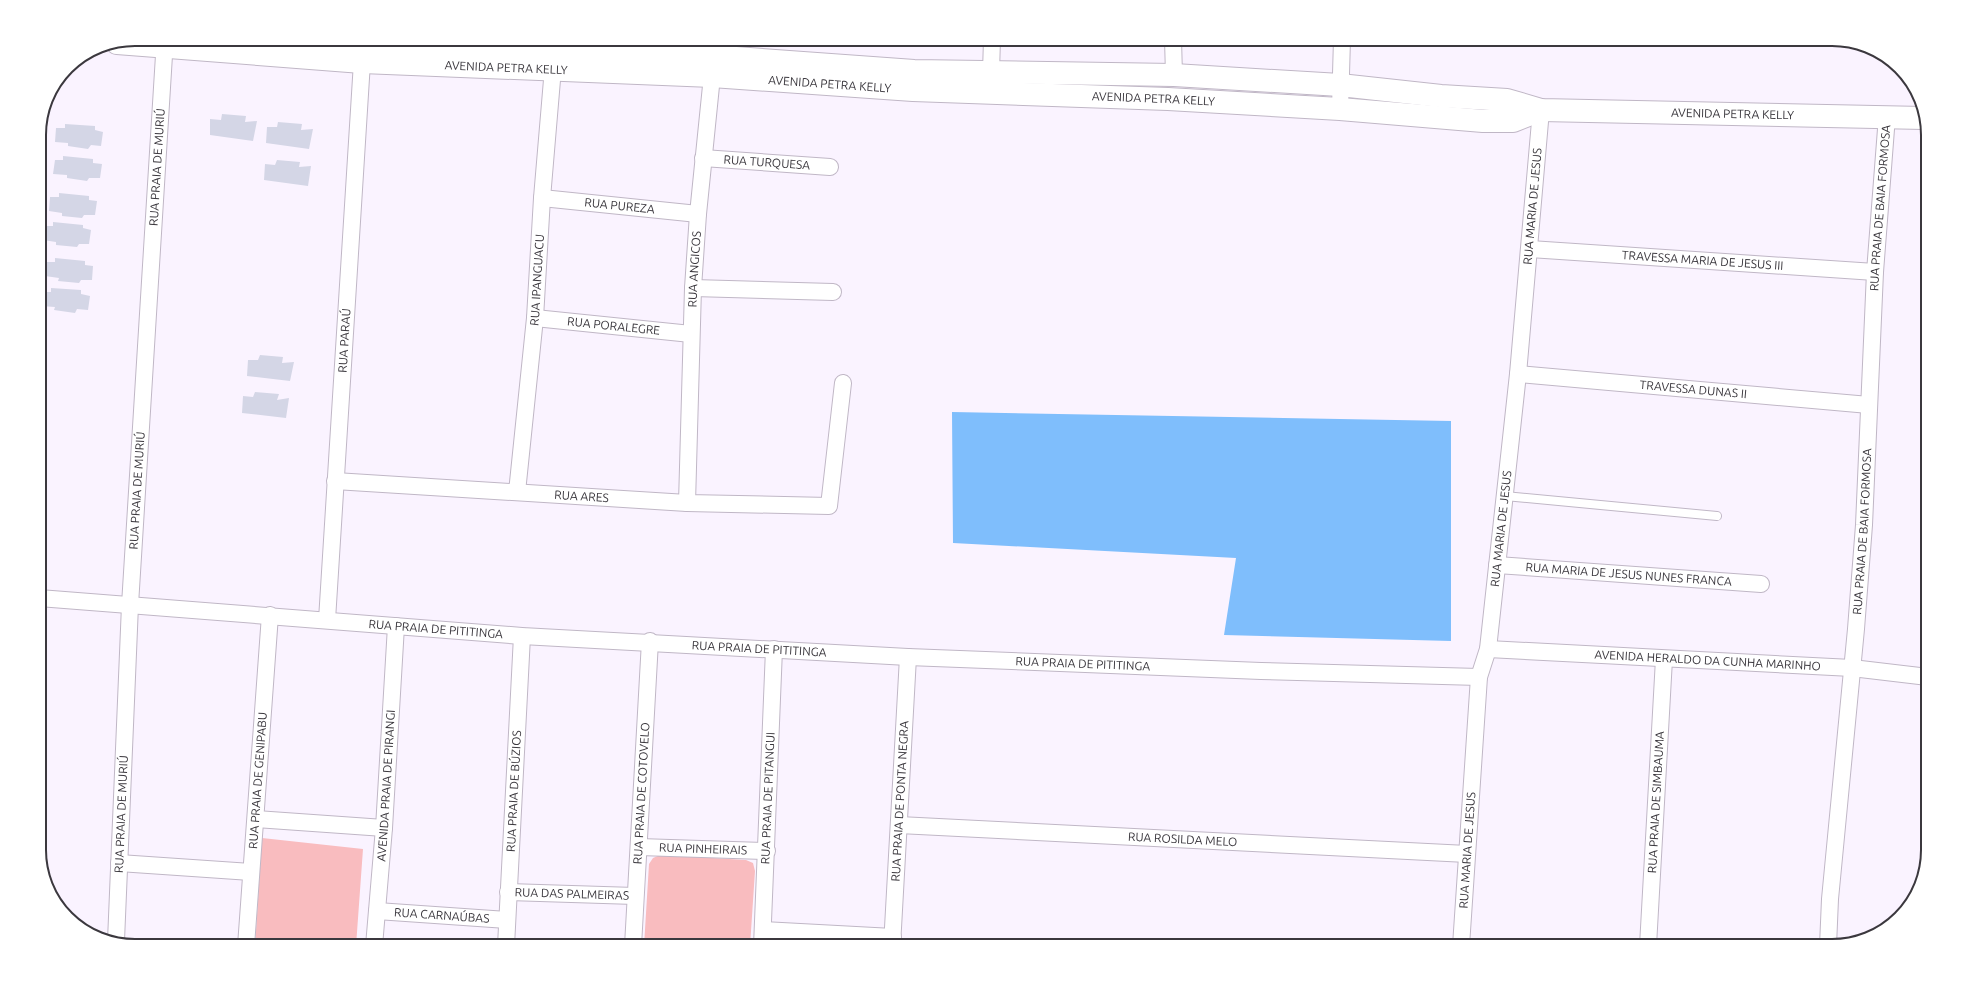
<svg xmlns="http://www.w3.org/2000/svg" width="1967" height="985" viewBox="0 0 1967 985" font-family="Ubuntu,sans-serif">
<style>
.green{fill:#f9bcbf}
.water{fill:#7fbefc}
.building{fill:#d4d6e6}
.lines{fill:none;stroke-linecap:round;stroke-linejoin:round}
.lane-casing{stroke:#c0b7c6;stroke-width:10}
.street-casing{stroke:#c0b7c6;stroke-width:18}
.secondary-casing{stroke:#c0b7c6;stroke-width:24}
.lane{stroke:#fff;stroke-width:8}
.street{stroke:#fff;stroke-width:16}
.secondary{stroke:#fff;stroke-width:22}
.labels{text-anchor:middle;stroke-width:3.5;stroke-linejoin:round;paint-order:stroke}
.street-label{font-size:12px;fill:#3b383e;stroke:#fff}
.rim{fill:none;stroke:#3b383e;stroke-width:2}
</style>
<rect width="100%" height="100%" fill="#faf3ff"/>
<path class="green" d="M262,838L363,849L356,946H255Z
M660,855L746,860L753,863L755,871L750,946H644L649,864L653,858Z"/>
<path class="water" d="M952,412L1451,421V641L1224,635L1236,558L953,543Z"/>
<path class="building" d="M222,114L246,116L245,122L257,121L253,141L210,135V119L221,120Z
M278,122L302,124L301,130L313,129L309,149L266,143L267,127H277Z
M65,124L95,126V130L103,132L101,146L91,145L88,149L68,146V143L55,142L56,128H65Z
M63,156L93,159V163L102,164L100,178H89L87,181L67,178V175L53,174L55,160H63Z
M277,160L300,162L299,167L311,166L308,186L264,180L265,164L275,165Z
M59,193L89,196V200L97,201L95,215H84L82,218L62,216V213L49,211L50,197H59Z
M53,222L83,225V228L91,230L89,244H79L77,247L56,245V242L43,240L44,226H53Z
M55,258L85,261V265L93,266L92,280H81L79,283L58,281L59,278L45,276L46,262H55Z
M51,288L81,290V294L90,296L88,310L77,309L75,313L54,310L55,307L41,306L42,292H51Z
M260,355L283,357L282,363L294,362L290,381L247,376L248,360H258Z
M255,392L279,394L277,400L289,398L286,418L242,413L243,396L253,397Z"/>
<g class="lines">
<g class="lane-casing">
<path id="lane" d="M1505,496L1717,516"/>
</g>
<g class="street-casing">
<g id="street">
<path d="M1173,39L1174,75"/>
<path d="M991,72L992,39"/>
<path d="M1340,109L1342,39"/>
<path id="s1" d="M703,158L830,167"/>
<path id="s2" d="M542,198L698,214"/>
<path id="s3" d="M1530,249L1875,272"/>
<path d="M693,288L833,292"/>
<path id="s4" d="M535,318L691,334"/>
<path id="s5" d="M1518,374L1869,405"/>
<path id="s6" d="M335,481L687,503L829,506L843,383"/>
<path id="s7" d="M517,492L535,318L542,198L553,68"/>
<path id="s8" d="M687,503L693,288L698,214L712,76L722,57L723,39"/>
<path id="s9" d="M1497,565L1761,584"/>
<path id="s10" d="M39,598L522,636L908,657L1261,671L1479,677"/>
<path id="s11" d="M327,620L362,62"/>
<path id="s12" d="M1488,649L1852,668L1928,677"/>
<path d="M256,819L384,828"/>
<path id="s13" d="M899,825L1467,854"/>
<path id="s14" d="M639,847L767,851"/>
<path d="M119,863L251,872"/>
<path id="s15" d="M508,892L635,896"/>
<path id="s16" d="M377,911L507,920"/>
<path d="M763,930L893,937"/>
<path id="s17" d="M116,941L130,605L165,39"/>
<path id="s18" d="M246,946L270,615"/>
<path id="s19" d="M374,946L384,828L396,626"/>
<path id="s20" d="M506,946L522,636"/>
<path id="s21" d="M633,946L650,641"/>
<path id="s22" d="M762,946L774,649"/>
<path id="s23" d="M892,946L908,657"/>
<path id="s24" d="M1461,946L1479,677L1488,649L1518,374L1541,110"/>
<path id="s25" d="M1648,946L1664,659"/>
<path id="s26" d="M1828,946L1830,899L1856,629L1864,525L1875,272L1887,116"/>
</g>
</g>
<g class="secondary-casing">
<g id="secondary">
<path id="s27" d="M314,39L385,44L722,57L914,71L1174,75L1340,85L1441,96L1507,100L1541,110L1924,118"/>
<path id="s28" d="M117,43L362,62L712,76L913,90L1168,99L1340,109L1483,121H1513L1541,110"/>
</g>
</g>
<use href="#lane" class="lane"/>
<use href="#street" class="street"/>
<use href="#secondary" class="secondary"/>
</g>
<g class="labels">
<g class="street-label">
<text dy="4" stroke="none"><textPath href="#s28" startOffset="390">AVENIDA PETRA KELLY</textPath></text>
<text dy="4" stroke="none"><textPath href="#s28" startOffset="714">AVENIDA PETRA KELLY</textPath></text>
<text dy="4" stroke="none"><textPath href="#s28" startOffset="1038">AVENIDA PETRA KELLY</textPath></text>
<text dy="4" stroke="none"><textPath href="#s27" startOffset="1422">AVENIDA PETRA KELLY</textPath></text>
<text dy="4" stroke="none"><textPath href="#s1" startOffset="64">RUA TURQUESA</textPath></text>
<text dy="4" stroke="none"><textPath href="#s17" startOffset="775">RUA PRAIA DE MURIÚ</textPath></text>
<text dy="4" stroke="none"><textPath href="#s2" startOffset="78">RUA PUREZA</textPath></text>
<text dy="4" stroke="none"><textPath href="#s24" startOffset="744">RUA MARIA DE JESUS</textPath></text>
<text dy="4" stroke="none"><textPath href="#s26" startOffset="740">RUA PRAIA DE BAIA FORMOSA</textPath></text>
<text dy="4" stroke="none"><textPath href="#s3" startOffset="173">TRAVESSA MARIA DE JESUS III</textPath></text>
<text dy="4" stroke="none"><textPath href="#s8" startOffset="234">RUA ANGICOS</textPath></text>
<text dy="4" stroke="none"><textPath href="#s7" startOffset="213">RUA IPANGUACU</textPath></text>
<text dy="4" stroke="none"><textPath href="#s4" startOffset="79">RUA PORALEGRE</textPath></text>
<text dy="4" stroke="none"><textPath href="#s11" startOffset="280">RUA PARAÚ</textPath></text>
<text dy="4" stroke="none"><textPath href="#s5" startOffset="176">TRAVESSA DUNAS II</textPath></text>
<text dy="4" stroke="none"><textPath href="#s17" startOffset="451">RUA PRAIA DE MURIÚ</textPath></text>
<text dy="4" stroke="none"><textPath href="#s6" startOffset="247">RUA ARES</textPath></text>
<text dy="4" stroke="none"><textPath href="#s24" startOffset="420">RUA MARIA DE JESUS</textPath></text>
<text dy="4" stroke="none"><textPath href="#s26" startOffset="416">RUA PRAIA DE BAIA FORMOSA</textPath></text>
<text dy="4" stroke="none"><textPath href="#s9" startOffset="132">RUA MARIA DE JESUS NUNES FRANCA</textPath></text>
<text dy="4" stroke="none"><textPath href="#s10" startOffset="398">RUA PRAIA DE PITITINGA</textPath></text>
<text dy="4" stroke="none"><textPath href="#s10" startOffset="722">RUA PRAIA DE PITITINGA</textPath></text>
<text dy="4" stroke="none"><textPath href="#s12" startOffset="220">AVENIDA HERALDO DA CUNHA MARINHO</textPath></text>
<text dy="4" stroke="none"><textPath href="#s10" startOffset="1046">RUA PRAIA DE PITITINGA</textPath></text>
<text dy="4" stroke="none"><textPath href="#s18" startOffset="166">RUA PRAIA DE GENIPABU</textPath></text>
<text dy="4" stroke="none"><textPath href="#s19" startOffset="161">AVENIDA PRAIA DE PIRANGI</textPath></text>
<text dy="4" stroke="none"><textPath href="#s20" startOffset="155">RUA PRAIA DE BÚZIOS</textPath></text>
<text dy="4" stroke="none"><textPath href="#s21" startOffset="153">RUA PRAIA DE COTOVELO</textPath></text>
<text dy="4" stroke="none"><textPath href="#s22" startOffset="148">RUA PRAIA DE PITANGUI</textPath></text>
<text dy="4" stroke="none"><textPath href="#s23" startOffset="145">RUA PRAIA DE PONTA NEGRA</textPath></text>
<text dy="4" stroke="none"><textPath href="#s25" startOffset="144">RUA PRAIA DE SIMBAUMA</textPath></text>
<text dy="4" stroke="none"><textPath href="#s17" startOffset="127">RUA PRAIA DE MURIÚ</textPath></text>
<text dy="4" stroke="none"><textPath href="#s13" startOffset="284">RUA ROSILDA MELO</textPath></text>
<text dy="4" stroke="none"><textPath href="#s14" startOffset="64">RUA PINHEIRAIS</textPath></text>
<text dy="4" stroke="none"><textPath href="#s24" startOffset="96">RUA MARIA DE JESUS</textPath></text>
<text dy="4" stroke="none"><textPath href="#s15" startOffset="64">RUA DAS PALMEIRAS</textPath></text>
<text dy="4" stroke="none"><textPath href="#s16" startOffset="65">RUA CARNAÚBAS</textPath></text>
</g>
</g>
<path d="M0 0H1967V985H0ZM135 46H1832A89 89 0 0 1 1921 135V850A89 89 0 0 1 1832 939H135A89 89 0 0 1 46 850V135A89 89 0 0 1 135 46Z" fill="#fff" fill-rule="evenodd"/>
<path class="rim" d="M135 46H1832A89 89 0 0 1 1921 135V850A89 89 0 0 1 1832 939H135A89 89 0 0 1 46 850V135A89 89 0 0 1 135 46Z"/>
</svg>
